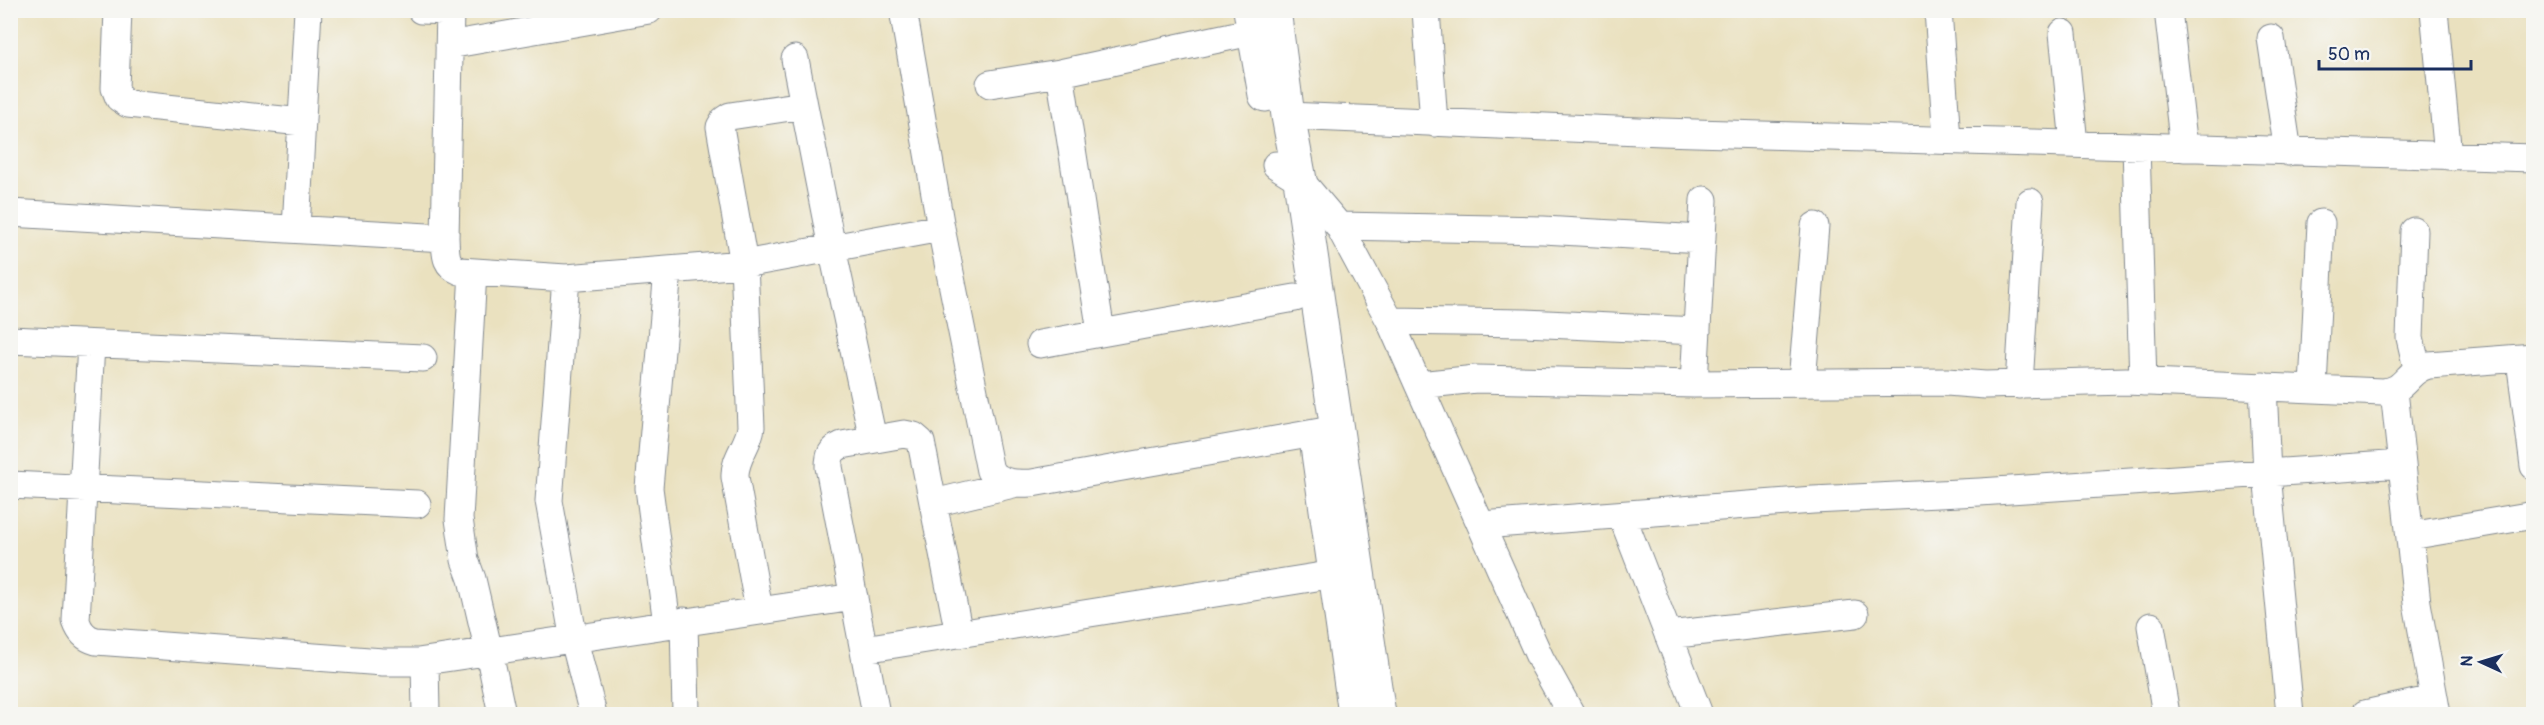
<svg xmlns="http://www.w3.org/2000/svg" width="2544" height="725" viewBox="0 0 2544 725" font-family="Pangolin,sans-serif">
<style>
.lines{fill:none;stroke-linecap:round;stroke-linejoin:round}
.minor-casing{stroke:#82888e;stroke-width:29}
.major-casing{stroke:#82888e;stroke-width:35}
.minor{stroke:#fff;stroke-width:27}
.major{stroke:#fff;stroke-width:33}
</style>
<rect width="100%" height="100%" fill="#f6f6f2"/>
<filter id="ink" filterUnits="userSpaceOnUse"><feTurbulence type="fractalNoise" baseFrequency=".0167" numOctaves="2"/><feDisplacementMap in="SourceGraphic" scale="12" xChannelSelector="R" yChannelSelector="G"/><feConvolveMatrix kernelMatrix="1 2 1 2 8 2 1 2 1" color-interpolation-filters="sRGB"/></filter>
<filter id="wash" filterUnits="userSpaceOnUse"><feTurbulence type="fractalNoise" baseFrequency=".008" numOctaves="4" result="noise"/><feDisplacementMap in="SourceGraphic" scale="24" xChannelSelector="R" yChannelSelector="G"/><feGaussianBlur stdDeviation="1.35" result="paint"/><feColorMatrix in="noise" values="0 0 0 0 0 0 0 0 0 0 0 0 0 0 0 0 0 1.4 0 .05"/><feComposite in="paint" operator="in"/></filter>
<g filter="url(#wash)">
<rect width="100%" height="100%" fill="#eae1bf"/>
</g>
<g filter="url(#ink)">
<g class="lines">
<g class="minor-casing">
<path id="minor" d="M118,10L115,88L119,98L128,104L302,122
M421,10L450,11
M450,10L445,238C446,253 444,265 460,271L566,278L744,264L941,228
M903,10L941,228L990,471C1003,484 1014,484 1032,483L1337,429
M1426,10L1434,123
M1938,10L1947,140
M2168,10L2184,148
M2434,10L2448,156
M2063,33L2074,144
M2271,38L2288,152
M449,45L649,10
M795,59L832,248L873,439
M1060,73L1101,332
M990,84L1060,73L1274,27
M1288,116L1662,132L2534,158
M2136,146L2143,382
M1276,165L1300,180L1339,226L1390,321L1540,658L1571,714
M10,213L445,238
M1339,226L1543,230L1702,239
M296,228L308,10
M2414,231L2410,338L2417,368
M473,272L459,519L465,560L472,579L489,652L502,714
M566,278L549,501L574,640L593,714
M1390,321L1525,323L1697,331
M10,340L423,358
M91,344L76,621C80,632 85,638 96,641L383,662H418L854,597
M1040,344L1295,298
M2520,360L2534,466
M1802,382L1815,226
M1694,384L1704,200
M1419,385L1476,379L1694,384L1947,382L1985,385L2126,381L2382,392C2407,391 2405,371 2429,365L2534,357
M2019,385L2030,202
M2263,386L2267,474L2290,714
M2313,388L2321,223
M2394,391L2417,603L2437,714
M10,485L417,504
M934,503L1013,484
M1622,516L1699,714
M1482,525L1813,500L1980,492L2402,464
M2410,536L2534,515
M759,610L735,477C734,458 749,445 751,427L744,264L720,127L724,120L730,116L804,105
M684,621L686,714
M667,624L649,488L668,270
M2151,626L2166,714
M1668,635L1855,614
M864,649L1354,571
M425,661L426,714
M876,714L829,467C829,455 831,450 842,445L904,434L914,436L921,442L959,634
M2365,714L2434,699"/>
</g>
<g class="major-casing">
<path id="major" d="M1250,10L1265,95
M1274,10L1288,116L1300,180L1379,714
M1317,446L1355,714"/>
</g>
<use href="#minor" class="minor"/>
<use href="#major" class="major"/>
</g>
</g>
<rect width="2544" height="725" fill="none" stroke="#f6f6f2" stroke-width="36"/>
<g transform="translate(2481 662) rotate(274)" stroke="#f6f6f2" stroke-width="4.5" paint-order="stroke">
<path d="M0-4.5L10 22L0 15L-10 22Z" fill="#1b2f5e"/>
<text y="-9" font-size="16" font-weight="bold" text-anchor="middle" fill="#1b2f5e">N</text>
</g>
<path d="M2319 60v9h152v-9" fill="none" stroke="#1b2f5e" stroke-width="3"/>
<text x="2328" y="60" font-size="18" fill="#1b2f5e" stroke="#f6f6f2" stroke-width="4.5" paint-order="stroke">50 m</text>
</svg>
